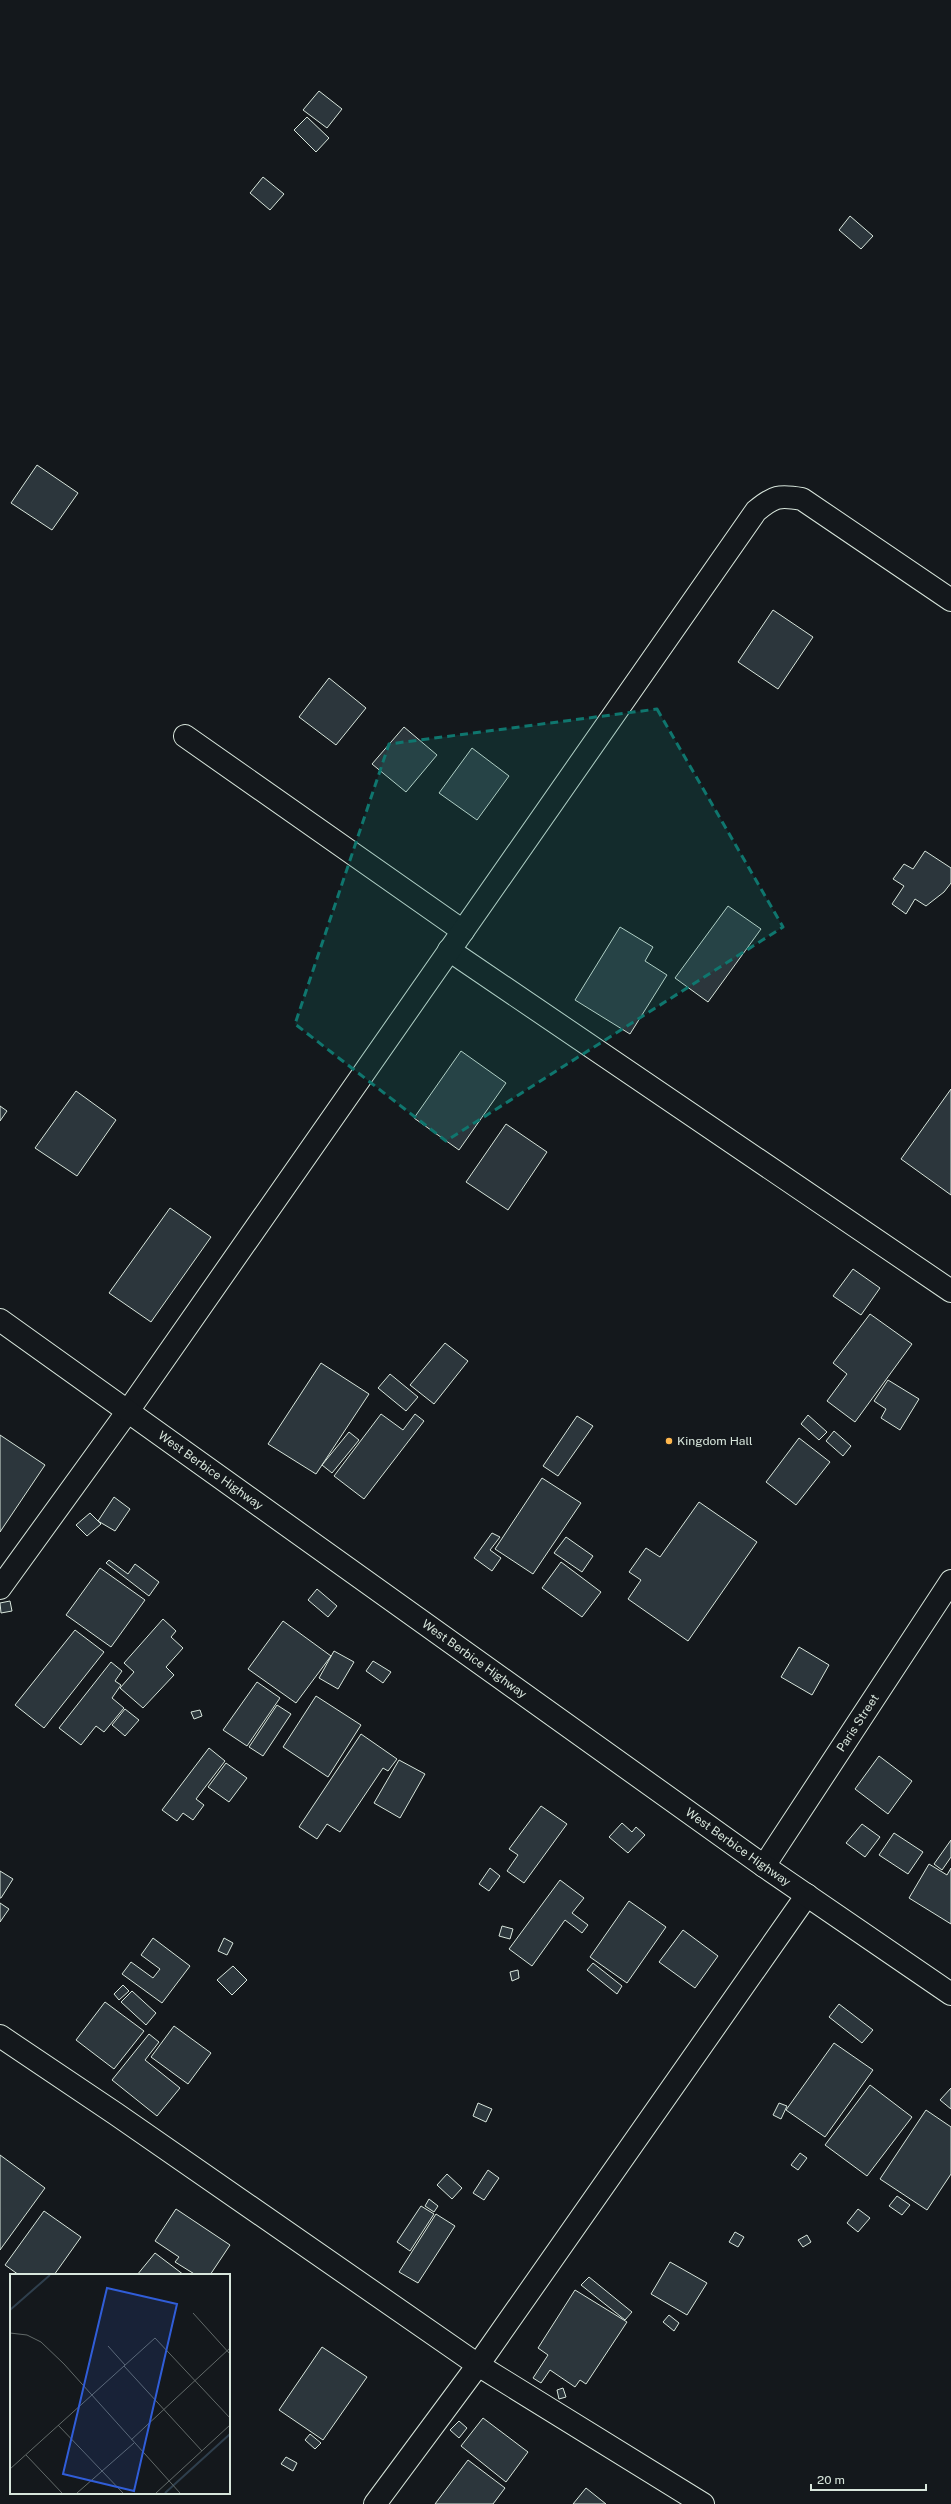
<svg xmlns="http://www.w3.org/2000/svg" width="951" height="2504" viewBox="0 0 951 2504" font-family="'Public Sans',sans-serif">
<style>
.building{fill:#2c363c;stroke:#d8e6dc}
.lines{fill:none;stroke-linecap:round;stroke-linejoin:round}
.minor-casing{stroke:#d8e6dc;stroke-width:24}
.major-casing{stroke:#d8e6dc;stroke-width:24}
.minor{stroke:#14181c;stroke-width:22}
.major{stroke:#14181c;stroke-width:22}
.marked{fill:#0f766e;fill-opacity:0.2;stroke:#0f766e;stroke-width:3;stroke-dasharray:8 5;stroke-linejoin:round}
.poi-dot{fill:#ffb74d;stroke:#14181c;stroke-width:1.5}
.labels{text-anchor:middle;stroke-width:3;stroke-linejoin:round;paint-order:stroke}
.poi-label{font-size:12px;fill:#d8e6dc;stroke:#14181c;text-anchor:start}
.street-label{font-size:12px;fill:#d8e6dc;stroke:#14181c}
.inset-river{fill:none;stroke:#2f3f4d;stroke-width:2}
.inset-road{fill:none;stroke:#626a69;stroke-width:1}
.view{fill:#305dd8;fill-opacity:0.15;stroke:#305dd8;stroke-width:2}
.inset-edge{fill:none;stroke:#d8e6dc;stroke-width:2}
</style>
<rect width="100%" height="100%" fill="#14181c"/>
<path class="building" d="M319,91L342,109L327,128L303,110Z
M307,117L329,138L316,152L294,130Z
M263,177L284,194L270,210L250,193Z
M850,216L873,236L861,249L839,230Z
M37,465L78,493L52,530L11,503Z
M773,610L813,637L778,689L738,662Z
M329,678L366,708L336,745L299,717Z
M404,727L437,755L406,792L372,764Z
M472,748L509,776L477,820L439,793Z
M925,851L951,868V883L944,892L926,906L915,899L906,914L892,904L904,886L893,879L904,864L913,869Z
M728,906L761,929L708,1002L675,978Z
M620,927L653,947L645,961L667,975L630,1034L575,1000Z
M461,1051L506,1083L459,1150L414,1118Z
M951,1089V1195L901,1159Z
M76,1091L116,1120L77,1176L35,1148Z
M0,1106L7,1111L0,1121Z
M506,1124L547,1152L508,1210L466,1182Z
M170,1208L211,1237L151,1322L109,1293Z
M853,1269L880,1288L861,1315L833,1296Z
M870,1314L912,1344L855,1422L827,1401L847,1374L833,1363Z
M445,1343L468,1361L434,1404L410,1385Z
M321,1363L369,1394L316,1474L268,1444Z
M390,1374L418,1397L406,1411L378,1388Z
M888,1380L919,1399L900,1430L881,1418L886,1409L874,1401Z
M381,1414L403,1430L415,1414L424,1421L364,1499L334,1476Z
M808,1415L827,1432L819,1440L801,1424Z
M577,1416L593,1426L558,1476L543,1466Z
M834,1431L851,1446L843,1456L826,1441Z
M349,1432L359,1440L332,1473L322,1465Z
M0,1435L45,1465L0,1532Z
M799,1438L830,1462L796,1505L766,1482Z
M542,1478L581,1503L533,1574L495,1549Z
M114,1497L130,1509L115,1531L98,1521Z
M699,1502L757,1542L688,1641L628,1599L641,1580L629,1572L646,1548L660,1557Z
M90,1513L101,1524L87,1536L76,1525Z
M492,1533L500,1537L490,1550L501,1558L492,1571L474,1558Z
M566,1537L593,1556L582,1572L554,1553Z
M109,1560L128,1574L135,1564L159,1582L149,1596L106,1563Z
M561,1562L601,1592L582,1617L542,1588Z
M100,1568L145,1600L111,1647L66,1615Z
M317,1589L337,1606L328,1617L308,1600Z
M10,1601L12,1611L1,1613L0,1603Z
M163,1619L176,1631L171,1637L183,1648L166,1667L174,1675L143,1708L120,1688L134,1672L124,1663Z
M283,1621L331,1656L296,1703L248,1669Z
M75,1630L104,1652L44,1728L15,1705Z
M799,1647L829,1665L812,1695L781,1677Z
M334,1651L354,1662L338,1689L319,1678Z
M373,1661L391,1672L383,1683L366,1671Z
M111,1662L122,1671L115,1681L121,1685L112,1698L124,1708L104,1732L96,1726L81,1745L59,1728Z
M257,1682L280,1698L247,1746L223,1730Z
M316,1696L361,1725L328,1777L283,1747Z
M277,1705L291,1714L263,1756L249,1747Z
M125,1709L139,1720L125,1736L112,1725Z
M200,1710L202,1716L194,1719L191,1712Z
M361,1734L397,1759L388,1771L383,1768L340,1832L327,1824L317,1839L299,1827Z
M209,1748L225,1761L196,1799L204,1805L193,1820L183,1813L177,1821L162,1810Z
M879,1756L912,1781L888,1814L855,1789Z
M399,1760L425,1774L400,1818L374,1803Z
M226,1763L247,1778L229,1802L208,1787Z
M541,1806L567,1824L524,1883L507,1871L518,1855L509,1849Z
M622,1823L632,1832L636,1827L645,1835L628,1853L609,1837Z
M862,1824L880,1837L865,1857L846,1843Z
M894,1833L923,1852L908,1874L879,1855Z
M951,1840V1857L942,1870L934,1864Z
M929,1864L947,1875L951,1868V1924L909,1898Z
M490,1868L500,1876L489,1891L479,1884Z
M0,1871L13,1879L1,1898H0Z
M560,1880L584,1898L572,1913L588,1925L582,1933L565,1920L532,1966L509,1949Z
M629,1901L666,1927L627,1983L590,1957Z
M0,1903L9,1909L0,1922Z
M502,1926L513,1929L510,1939L499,1936Z
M683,1930L718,1956L695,1988L659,1962Z
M153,1938L190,1966L162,2003L122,1974L131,1962L153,1978L160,1969L141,1955Z
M224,1938L233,1943L227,1955L218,1951Z
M593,1963L622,1986L617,1994L587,1970Z
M233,1966L247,1980L232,1995L217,1980Z
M518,1970L519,1978L512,1981L510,1972Z
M123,1985L129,1991L119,2000L114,1994Z
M132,1991L156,2013L146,2025L121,2002Z
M105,2002L144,2031L114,2069L76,2040Z
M839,2004L873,2030L862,2043L829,2017Z
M174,2026L211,2053L188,2084L151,2057Z
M149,2034L159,2042L145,2060L180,2088L157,2116L112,2080Z
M834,2043L873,2070L825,2137L786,2110Z
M870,2085L912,2117L867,2176L825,2145Z
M951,2088V2109L940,2100Z
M478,2103L492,2109L486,2122L473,2116Z
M779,2103L787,2106L781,2119L773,2115Z
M926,2110L951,2127V2174L927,2210L880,2179Z
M800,2153L807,2158L798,2170L791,2165Z
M0,2155L45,2188L0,2250Z
M488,2170L499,2178L484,2200L473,2193Z
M447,2174L462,2188L452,2199L437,2185Z
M897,2196L910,2205L902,2215L889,2206Z
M429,2199L438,2206L434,2212L425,2206Z
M421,2206L434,2214L410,2251L397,2242Z
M176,2209L230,2245L210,2275H196L175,2262L179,2257L155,2241Z
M858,2209L870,2218L858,2232L847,2223Z
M44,2211L81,2237L54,2275H19L5,2265Z
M436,2214L455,2226L418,2283L399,2272Z
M735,2232L744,2237L738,2247L729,2242Z
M807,2235L811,2242L803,2247L798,2240Z
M155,2253L184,2275H137Z
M670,2262L707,2283L687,2315L651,2294Z
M589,2277L632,2312L625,2320L581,2285Z
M575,2290L627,2322L586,2384L580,2380L575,2387L550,2370L541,2383L533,2378L548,2355L538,2348Z
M669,2315L679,2323L674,2331L663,2322Z
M322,2347L367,2377L323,2440L279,2410Z
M563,2388L566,2397L559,2399L557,2390Z
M483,2418L528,2452L506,2482L461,2446Z
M459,2421L467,2428L459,2438L450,2430Z
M310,2434L321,2443L315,2449L305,2440Z
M286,2457L297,2463L293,2471L281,2464Z
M468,2460L505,2488L493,2504H435Z
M586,2488L606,2504H573Z"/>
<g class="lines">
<g class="minor-casing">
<g id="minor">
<path d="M185,736L463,931"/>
<path d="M449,950L951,1291"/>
<path d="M0,1588L128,1411L756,511C774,496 779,495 802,499L951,600"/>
<path id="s1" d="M764,1866L951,1581"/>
<path d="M0,2036L116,2114L478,2365L703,2504"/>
<path d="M375,2504L478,2365L807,1895"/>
</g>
</g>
<g class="major-casing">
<g id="major">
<path id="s2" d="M0,1320L764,1866L951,1994"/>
</g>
</g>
<use href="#minor" class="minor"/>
<use href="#major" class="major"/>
</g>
<path class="marked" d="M657,709L783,927L446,1141L295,1024L389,744Z"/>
<circle class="poi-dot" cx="669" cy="1441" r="4"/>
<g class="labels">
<g class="poi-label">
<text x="677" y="1445">Kingdom Hall</text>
</g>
<g class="street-label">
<text dy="4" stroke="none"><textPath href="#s2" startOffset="259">West Berbice Highway</textPath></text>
<text dy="4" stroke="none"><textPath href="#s2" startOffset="583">West Berbice Highway</textPath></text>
<text dy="4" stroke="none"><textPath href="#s1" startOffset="171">Paris Street</textPath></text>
<text dy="4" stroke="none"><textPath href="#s2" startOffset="907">West Berbice Highway</textPath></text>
</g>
</g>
<g transform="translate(10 2274)">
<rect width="220" height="220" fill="#14181c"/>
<path class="inset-river" d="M0,36L40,1M155,219L220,160"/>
<path class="inset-road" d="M183,39L220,80M0,59L17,61L31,68L54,90L170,219M98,72L115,91M114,92L192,177M48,151L113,219M121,166L220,74M16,181L52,219M0,195L145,64L220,144M67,219L124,169M146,219L220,151"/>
<path class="view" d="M97,14L167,30L124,217L53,200Z"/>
<rect width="220" height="220" class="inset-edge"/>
</g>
<path d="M811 2484v6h115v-6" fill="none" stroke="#d8e6dc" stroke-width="2"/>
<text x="817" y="2484" font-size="12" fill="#d8e6dc" stroke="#14181c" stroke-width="3" paint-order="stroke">20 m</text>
</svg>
